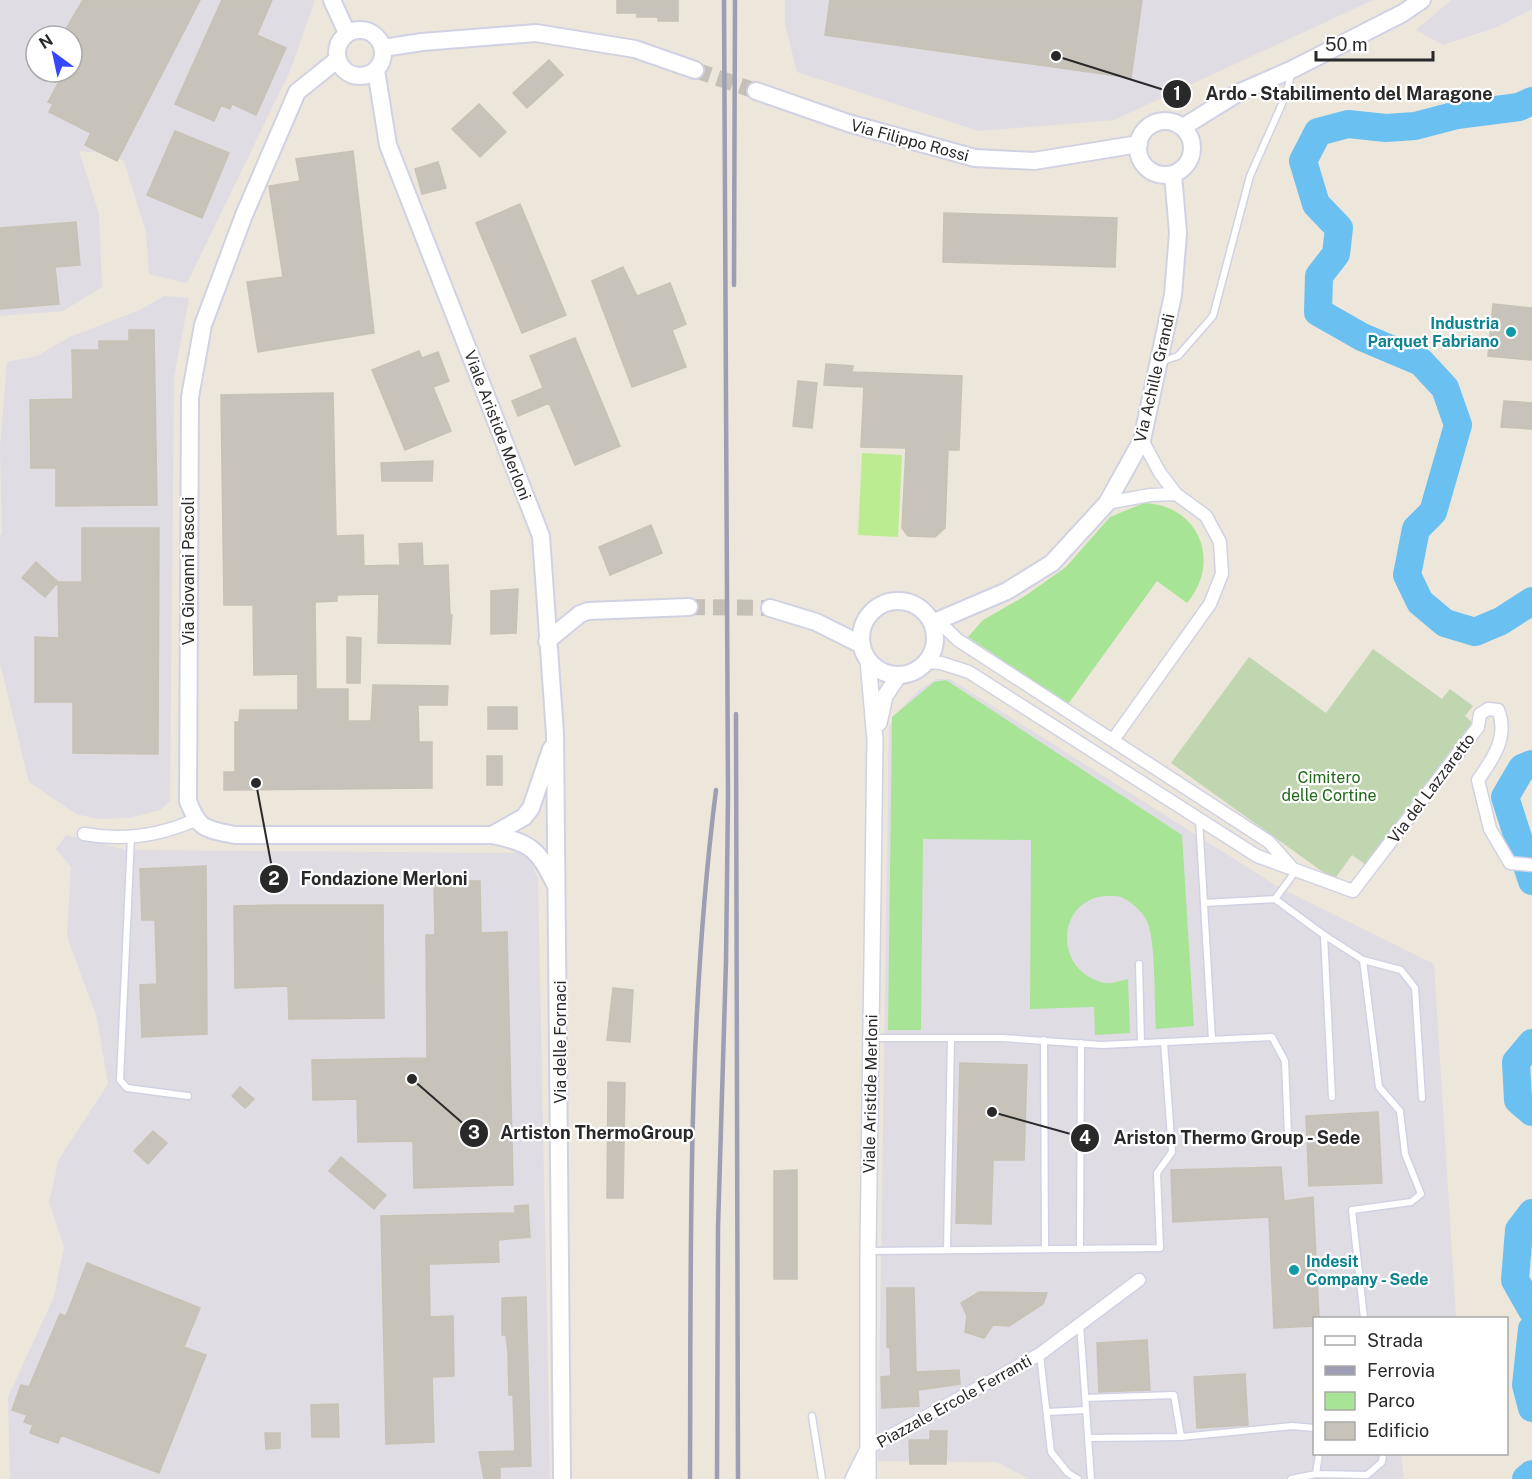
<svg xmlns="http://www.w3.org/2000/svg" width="1532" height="1479" viewBox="0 0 1532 1479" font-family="'Public Sans',sans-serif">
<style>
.industrial{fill:#dfdce4;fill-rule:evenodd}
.green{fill:#a8e495}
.cemetery{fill:#c0d6b1}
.pitch{fill:#bcec91}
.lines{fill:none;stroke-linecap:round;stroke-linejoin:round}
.river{stroke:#6ac0f1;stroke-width:28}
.building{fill:#c7c3ba;stroke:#c7c2b4;stroke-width:1.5}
.secondary-tunnel{stroke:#c5c0b7;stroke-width:16;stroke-dasharray:16 8;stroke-linecap:butt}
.service-casing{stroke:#d0d2e3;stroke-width:9}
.minor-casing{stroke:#d0d2e3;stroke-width:15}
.tertiary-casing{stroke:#d0d2e3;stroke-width:18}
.secondary-casing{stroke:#d0d2e3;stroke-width:20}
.service{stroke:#fff;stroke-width:6}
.minor{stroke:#fff;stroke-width:12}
.tertiary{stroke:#fff;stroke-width:15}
.secondary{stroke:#fff;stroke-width:16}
.rail{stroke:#9d9eb4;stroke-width:4.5}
.culture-dot{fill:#0f9aa8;stroke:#fff;stroke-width:2}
.labels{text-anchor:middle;stroke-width:4.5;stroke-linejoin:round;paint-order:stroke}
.street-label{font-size:16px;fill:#292929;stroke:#fff}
.culture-label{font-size:16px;font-weight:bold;fill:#0d838f;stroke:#fff;text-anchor:end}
.park-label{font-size:16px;fill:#206818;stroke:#fff}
.leader{fill:none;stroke:#292929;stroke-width:2}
.callout-dot{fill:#292929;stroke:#fff;stroke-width:2}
.mark-label{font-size:18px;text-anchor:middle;font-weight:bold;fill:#fff}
.callout-label{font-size:18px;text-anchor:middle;font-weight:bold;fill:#292929;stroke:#fff;stroke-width:4.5;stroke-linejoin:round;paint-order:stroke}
</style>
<rect width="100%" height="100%" fill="#ece6db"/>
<path class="industrial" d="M0,0H315L290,71L187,283L149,274L146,232L124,161L104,153L79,151L99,214L102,287L63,311L0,316ZM36,36H72V72H36Z
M785,0H1373L1114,120L979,131L797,72L785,24Z
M1451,0H1532V9L1497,27L1443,45L1416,30Z
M164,296L189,298L174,376L170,801L160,810L129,818L98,819L76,814L29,782L0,663V536L2,533L0,447L7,362L37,356L70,337L140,310Z
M936,679H950L1280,888L1434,964L1456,1318H1314V1454H1401L1404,1479H1029L997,1462L878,1461L889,727L895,715L918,691Z
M66,835L126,850L520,853L530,860L538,880L550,1479H10L8,1397L54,1297L64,1247L49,1202L59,1159L108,1084L97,1018L67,936L71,867L56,849Z"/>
<path class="green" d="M1144,503C1199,505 1222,561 1187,603L1157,581L1068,704L968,637L983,620L1025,596L1066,567L1110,517Z
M946,680L1182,835L1194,1026L1156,1029C1154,1000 1156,954 1149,927C1146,915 1137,907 1127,900C1121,896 1117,896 1110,896C1058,895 1051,968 1101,982C1108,985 1120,981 1128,979L1130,1033L1095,1035L1094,1007L1030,1009L1031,840L923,839L921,1030H888L892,717L934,682Z"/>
<path class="cemetery" d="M1373,649L1442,699L1450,689L1473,706L1465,716L1473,723L1369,867L1352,855L1334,880L1171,763L1249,657L1326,713Z"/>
<path class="pitch" d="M862,453L902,455L898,537L858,535Z"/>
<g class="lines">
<path class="river" d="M1532,101L1519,107L1457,115L1415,126L1386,128L1348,124L1318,132L1303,161L1316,204L1339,228L1336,254L1319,276L1318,312L1362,337L1421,362L1445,388L1458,425L1433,512L1416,529L1407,575L1420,602L1445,623L1475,632L1501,621L1532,601
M1532,764L1522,768L1505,797L1532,881
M1532,1043L1516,1062L1518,1100L1532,1112
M1532,1213L1519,1230L1515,1280L1532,1310
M1532,1329L1526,1385L1532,1408
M1526,1479L1532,1474"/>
</g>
<path class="building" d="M83,0H200L117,161L85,145L91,133L49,112L53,104L48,102L64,72H72V36H62Z
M222,0H272L257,35L286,48L256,115L232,104L230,109L221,105L214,121L175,104Z
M617,0H678V21H658V17H637V13H617Z
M830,0H1142L1131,78L825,35Z
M549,60L563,75L527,108L513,93Z
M479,104L506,132L480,157L452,129Z
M175,131L229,153L202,218L147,195Z
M353,151L374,333L258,352L247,282L283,277L269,186L300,181L296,159Z
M438,162L446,188L422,194L415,169Z
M520,204L566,315L522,333L476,223Z
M944,213L1117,218L1115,267L943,262Z
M76,222L80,265L55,267L59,304L0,309V228Z
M623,267L637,296L670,283L686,324L672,330L686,367L632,387L592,281Z
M1493,304L1532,308V360L1488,356Z
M129,330H154L157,505L56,506V468H31L30,400L73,399L72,350H99V341H129Z
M575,338L620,446L575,465L549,403L518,416L512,401L543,388L530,356Z
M419,351L422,358L438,352L449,381L433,387L451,431L405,450L372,370Z
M826,364L853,366L852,372L962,376L959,450H948L945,528L935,537L908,536L902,528L906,448L861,447L864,387L824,385Z
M798,381L817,383L812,428L793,426Z
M333,393L336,536L363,535L364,566L400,565L399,544L422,543L423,566L448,565L450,615H452L450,644L378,643L379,594L337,595V601L315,602L316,689H348V721H371L373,685L448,686L447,705H418L419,742H432V788L224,790V772H235V722H239L240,710H298V674L254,675L253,605H224L221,395Z
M1504,401L1532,403V429L1501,427Z
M433,461L432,481H382L381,463Z
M651,525L662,553L610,575L599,547Z
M82,528H159L158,754L73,753V702H35V637L59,638L58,582H82Z
M36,562L58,582L45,597L22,578Z
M518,589L516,633L491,634V591Z
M347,637L361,638L360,683H347Z
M488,707H517V729H488Z
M487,756H502V785H487Z
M206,866L207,1034L142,1037L140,985L157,984L155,920H142L140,869Z
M434,881H480L481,933L507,932L513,1185L414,1188L413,1141L358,1142L357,1099L313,1100L312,1060L427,1058L426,935H435Z
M273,905H383L384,1018L289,1019L288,986L235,988L234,906Z
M613,988L633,990L630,1042L607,1040Z
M960,1063L1027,1065L1024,1160H993L991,1224L956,1223Z
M608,1082L625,1083L623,1198H607Z
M240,1087L254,1099L245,1108L232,1096Z
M1378,1112L1382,1183L1309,1186L1306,1116Z
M153,1131L167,1143L148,1164L134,1151Z
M341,1157L386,1195L374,1209L329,1171Z
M1281,1167L1284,1201L1313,1197L1319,1318H1314V1326L1274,1328L1269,1217L1173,1222L1171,1170Z
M797,1170V1279H774V1171Z
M528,1205L530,1237L498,1240L499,1262L429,1264L430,1317L453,1316L454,1376L432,1377L434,1442L386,1444L381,1216L515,1213V1206Z
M87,1263L200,1308L184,1347L206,1355L159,1473L61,1435L58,1443L30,1433L33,1425L24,1422L27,1415L12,1410L21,1385L29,1387L60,1314L66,1316Z
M887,1288H914L916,1372L959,1370L960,1384L918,1390L919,1406L882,1408L881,1377L891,1376L890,1348L887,1347Z
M979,1292L1047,1293L1043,1304L1009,1326L993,1325L984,1338L965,1332L967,1316L961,1303Z
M526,1297L531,1466L500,1467V1479H484L479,1452L515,1451L513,1395H509L508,1352L506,1335H502V1298Z
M1147,1340L1150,1390L1099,1392L1097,1343Z
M1245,1374L1248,1425L1197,1428L1194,1377Z
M338,1404L339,1437H312L311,1405Z
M930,1431H947L946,1464H910L909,1440H930Z
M265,1433H280V1448L266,1449Z"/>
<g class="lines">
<path class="secondary-tunnel" d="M695,70L756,91
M689,607L770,608"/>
<g class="service-casing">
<path id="service" d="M1160,362L1178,356L1213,316L1250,176L1285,97L1292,72
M1199,819L1212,1040
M131,837L120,1080L127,1088L188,1096
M1275,899L1295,872
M1204,903L1275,899L1324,935L1363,960L1379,1087L1400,1111L1405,1154L1421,1194L1411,1202L1352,1210L1364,1318
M1324,935L1332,1097
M1363,960L1401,970L1415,988L1422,1098
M1139,964L1141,1043
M872,1038H1003L1102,1045L1272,1037L1285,1061L1288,1135
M1044,1040L1045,1249
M1080,1248L1081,1043
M947,1250L951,1038
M868,1251L1160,1248L1157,1173L1172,1152L1164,1042
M1080,1324L1091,1479
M1040,1355L1051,1452L1068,1473L1078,1479
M1085,1398L1174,1395L1181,1437
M1047,1412L1086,1410
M812,1416L822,1479
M1088,1438L1181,1437L1292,1426L1314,1428
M1316,1474L1367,1475L1382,1462L1383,1454
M1291,1479L1316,1474L1319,1454"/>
</g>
<g class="minor-casing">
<path id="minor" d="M1107,503L1150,495L1176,494
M938,621L958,640L1269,842L1292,868
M926,662L941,663L969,672L1257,856L1353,891L1478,727L1480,714L1488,709L1498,710C1509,736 1493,759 1478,780L1490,829L1510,863L1532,865
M1113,740L1210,604L1222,574L1220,542L1206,516L1176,494L1160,473L1142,440
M84,834C123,841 159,836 195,820
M868,1448L1040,1354L1139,1280"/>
</g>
<g class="tertiary-casing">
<path id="tertiary" d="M879,723L885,696L899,675
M853,1479L867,1451
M868,1479V1251L875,740L868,660"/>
</g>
<g class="secondary-casing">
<path id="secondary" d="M332,0L347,33
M337 53a23 23 0 1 1 46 0a23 23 0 1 1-46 0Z
M383,48L422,42L536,33L635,49L695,70
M338,59L297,92L244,215L203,325L190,397L188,801C199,830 205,829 235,835H492C532,843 538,849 556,886
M376,70L388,145L541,536L555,734L562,1479
M756,91L848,123L975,158L1034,161L1139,144
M1138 148a27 27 0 1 1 54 0a27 27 0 1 1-54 0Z
M1183,127L1238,93L1293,69L1403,13L1422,0
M861 638a37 37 0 1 1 74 0a37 37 0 1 1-74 0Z
M770,608L816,622L862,645
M932,623L1007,591L1052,563L1107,503L1142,440L1173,295L1178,233L1173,174
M547,641L580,614L588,611L689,607
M492,835L524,817L531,808L551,749"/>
</g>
<use href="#service" class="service"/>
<use href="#minor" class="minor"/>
<use href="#tertiary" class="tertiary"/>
<use href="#secondary" class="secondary"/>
<path class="rail" d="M734,285L735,0
M736,714L738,1479
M690,1479C691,1248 687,1019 716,790
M717,1479L718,1228L726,961L728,796L724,0"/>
</g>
<g class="culture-dot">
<circle cx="1511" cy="332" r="6"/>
<circle cx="1294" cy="1270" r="6"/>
</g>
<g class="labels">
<g class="street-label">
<text transform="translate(910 140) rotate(15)" y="6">Via Filippo Rossi</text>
<text transform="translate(1154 378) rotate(-77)" y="6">Via Achille Grandi</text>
<text transform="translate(498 425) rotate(69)" y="6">Viale Aristide Merloni</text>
<text transform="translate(188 571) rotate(-90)" y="6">Via Giovanni Pascoli</text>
<text transform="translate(1431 788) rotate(-53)" y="6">Via del Lazzaretto</text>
<text transform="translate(560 1042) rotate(-90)" y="6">Via delle Fornaci</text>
<text transform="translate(870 1094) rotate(-89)" y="6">Viale Aristide Merloni</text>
<text transform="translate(954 1401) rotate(-29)" y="6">Piazzale Ercole Ferranti</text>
</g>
<g class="culture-label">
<text x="1499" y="329">Industria<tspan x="1499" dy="18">Parquet Fabriano</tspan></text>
<text x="1306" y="1267" text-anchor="start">Indesit<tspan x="1306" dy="18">Company - Sede</tspan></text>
</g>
<g class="park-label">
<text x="1329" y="783">Cimitero<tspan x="1329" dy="18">delle Cortine</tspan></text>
</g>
</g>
<path class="leader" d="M1056 56L1177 94M256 783L274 879M412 1079L474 1133M992 1112L1085 1138"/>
<g class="callout-dot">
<circle cx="1056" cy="56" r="6"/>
<circle cx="256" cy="783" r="6"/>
<circle cx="412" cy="1079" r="6"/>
<circle cx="992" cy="1112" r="6"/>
<circle cx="1177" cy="94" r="15"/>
<circle cx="274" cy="879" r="15"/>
<circle cx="474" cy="1133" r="15"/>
<circle cx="1085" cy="1138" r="15"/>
</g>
<g class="mark-label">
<text x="1177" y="100">1</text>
<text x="274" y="885">2</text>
<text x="474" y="1139">3</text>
<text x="1085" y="1144">4</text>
</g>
<g class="callout-label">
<text x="1349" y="100">Ardo - Stabilimento del Maragone</text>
<text x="384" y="885">Fondazione Merloni</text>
<text x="597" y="1139">Artiston ThermoGroup</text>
<text x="1237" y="1144">Ariston Thermo Group - Sede</text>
</g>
<rect x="1313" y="1317" width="195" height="138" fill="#ffffff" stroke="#a9a9a9" stroke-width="1.5"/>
<rect x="1325" y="1336" width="30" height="9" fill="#ffffff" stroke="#a9a9a9" stroke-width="1.5"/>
<text x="1367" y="1347" font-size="18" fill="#292929">Strada</text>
<rect x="1325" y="1366" width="30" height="9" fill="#9d9eb4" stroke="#a9a9a9" stroke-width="1.5"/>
<text x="1367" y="1377" font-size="18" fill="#292929">Ferrovia</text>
<rect x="1325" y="1392" width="30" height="18" fill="#a8e495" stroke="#a9a9a9" stroke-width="1.5"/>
<text x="1367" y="1407" font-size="18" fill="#292929">Parco</text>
<rect x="1325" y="1422" width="30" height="18" fill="#c7c3ba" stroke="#a9a9a9" stroke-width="1.5"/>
<text x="1367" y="1437" font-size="18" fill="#292929">Edificio</text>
<g transform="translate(54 54) rotate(327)"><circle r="28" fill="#ffffff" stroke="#a9a9a9" stroke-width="1.5"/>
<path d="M0-4.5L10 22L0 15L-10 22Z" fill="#3647fe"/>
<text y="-9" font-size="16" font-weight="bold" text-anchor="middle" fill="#292929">N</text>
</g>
<path d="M1316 51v9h117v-9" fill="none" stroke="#292929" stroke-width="3"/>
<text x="1325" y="51" font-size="18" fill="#292929" stroke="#ffffff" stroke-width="4.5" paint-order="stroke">50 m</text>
</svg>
